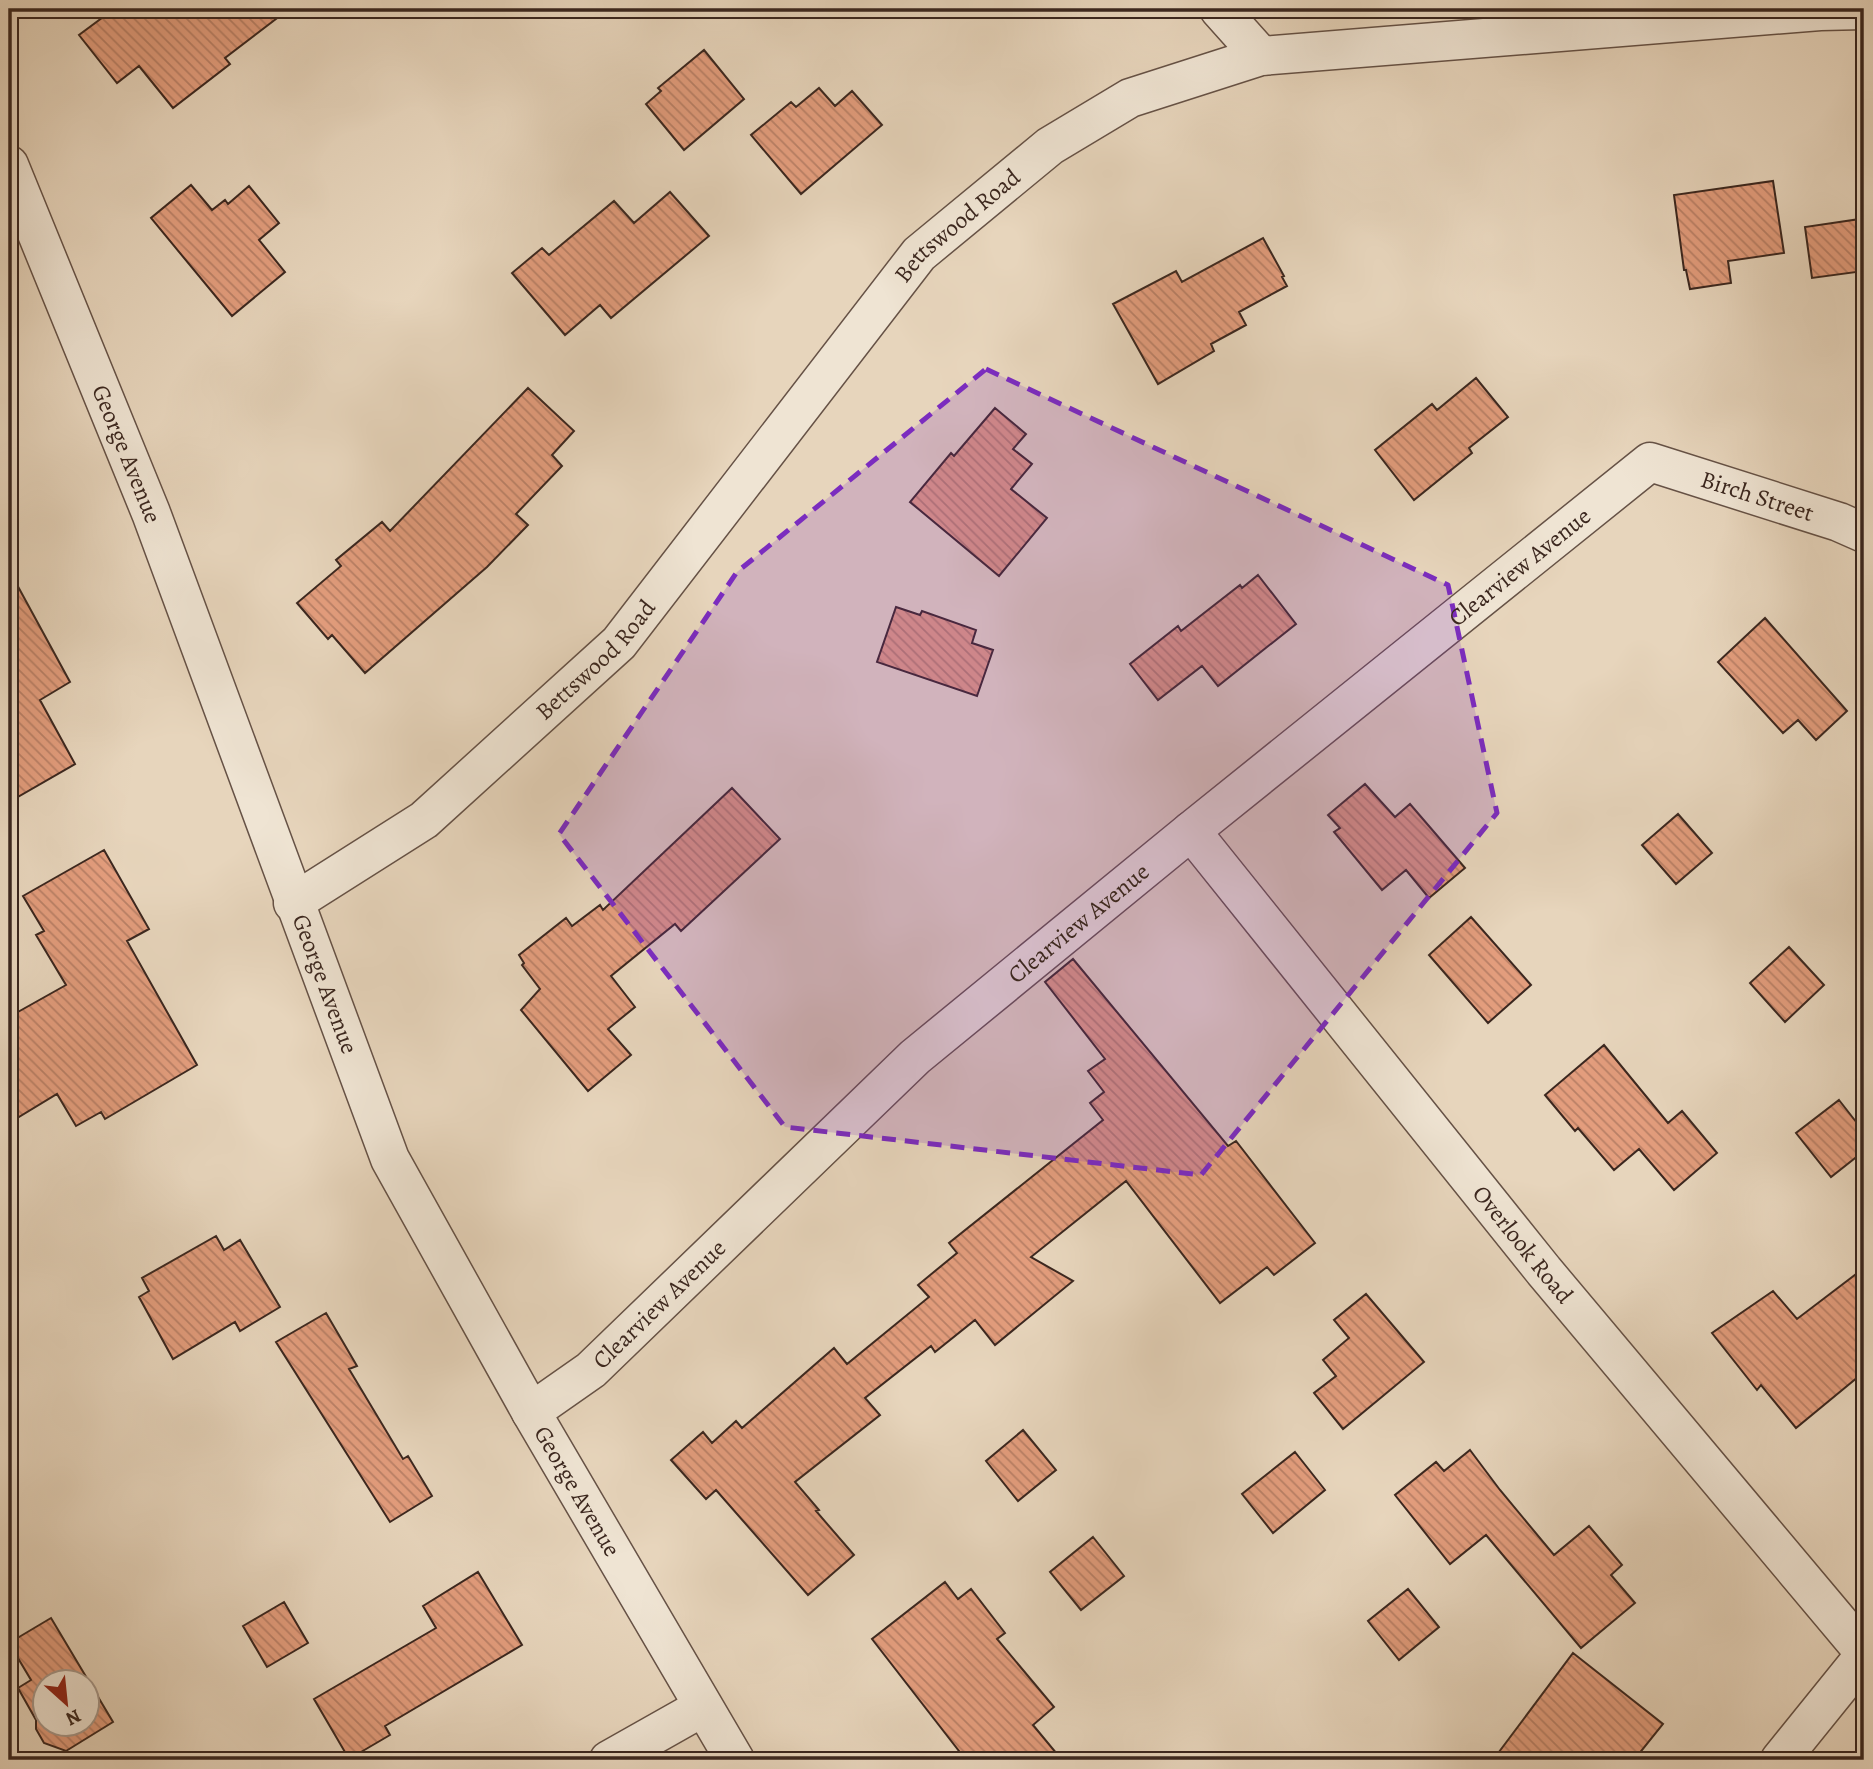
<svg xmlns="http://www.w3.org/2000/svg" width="1873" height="1769" viewBox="0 0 1873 1769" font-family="Alegreya,serif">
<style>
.building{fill:url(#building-back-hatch);stroke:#3b271f;stroke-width:2;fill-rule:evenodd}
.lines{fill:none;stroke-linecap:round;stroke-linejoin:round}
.minor-casing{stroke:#665246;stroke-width:41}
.minor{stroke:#efe4d3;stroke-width:38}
.marked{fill:#7b2cbf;fill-opacity:0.2;stroke:#7b2cbf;stroke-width:5;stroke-dasharray:14 9;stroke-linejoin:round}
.labels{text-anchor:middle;stroke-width:5;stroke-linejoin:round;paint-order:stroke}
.street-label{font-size:24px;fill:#3b271f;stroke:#efe4d3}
</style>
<defs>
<pattern id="building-back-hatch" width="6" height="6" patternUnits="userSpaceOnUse" patternTransform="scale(1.75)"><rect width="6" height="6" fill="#e39d7d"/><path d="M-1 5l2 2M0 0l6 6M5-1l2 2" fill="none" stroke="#b98066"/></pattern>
</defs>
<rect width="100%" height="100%" fill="#e7d5bc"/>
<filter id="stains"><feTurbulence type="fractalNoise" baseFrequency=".00286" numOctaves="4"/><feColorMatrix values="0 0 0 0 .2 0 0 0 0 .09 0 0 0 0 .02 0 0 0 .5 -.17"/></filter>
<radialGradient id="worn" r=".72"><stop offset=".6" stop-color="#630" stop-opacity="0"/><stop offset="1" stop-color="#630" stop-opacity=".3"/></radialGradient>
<path class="building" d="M114,9H289L225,58L230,64L173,108L139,66L117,83L79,35Z
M704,50L744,99L684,150L646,104L661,91L658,88Z
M819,88L835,106L852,91L882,125L801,194L751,135L791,102L796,107Z
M1773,181L1784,253L1728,261L1731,283L1690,289L1686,270H1684L1674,195Z
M191,185L212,210L225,200L228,204L249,186L279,223L259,240L285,272L232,316L151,218Z
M670,192L709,236L611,318L600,305L565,335L512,273L542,248L549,255L614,201L634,223Z
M1860,219L1864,271L1812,278L1805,227Z
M1263,238L1284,276L1282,277L1287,286L1239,312L1246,325L1211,344L1214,351L1158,384L1113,304L1176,271L1182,282Z
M1476,378L1508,417L1469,448L1472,453L1414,500L1375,450L1432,404L1437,410Z
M528,388L574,431L552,455L562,466L516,514L528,525L487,567L365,673L332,635L328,639L297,603L341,566L336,560L382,522L390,531Z
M995,408L1026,434L1013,449L1032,464L1011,489L1047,518L999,576L910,502L951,453L954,456Z
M9,570L70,682L40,700L75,764L9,802Z
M1258,575L1296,624L1218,686L1202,666L1158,700L1130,664L1178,626L1181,631L1240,585L1242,588Z
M896,607L920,615L922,611L976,630L972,643L993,650L977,696L877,662Z
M1765,618L1847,711L1816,740L1798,720L1783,733L1718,662Z
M1365,784L1395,817L1410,804L1465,868L1429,898L1406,870L1382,890L1334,832L1340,828L1328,815Z
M732,788L780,839L681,931L675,924L611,976L635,1007L608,1029L631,1055L588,1091L521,1010L540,989L522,965L524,963L519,955L566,918L572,926L600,905L603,910Z
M1678,814L1712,853L1676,884L1642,845Z
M104,850L149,929L127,941L197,1065L105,1119L101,1112L76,1126L57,1094L9,1123V1017L66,985L36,935L44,931L23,896Z
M1471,917L1531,985L1488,1023L1429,955Z
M1789,947L1824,985L1785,1022L1750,983Z
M1073,959L1228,1146L1236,1141L1315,1243L1274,1275L1267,1267L1220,1303L1126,1181L1031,1257L1073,1281L995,1345L975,1320L935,1352L931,1346L865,1398L880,1415L795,1482L819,1510L816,1511L854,1555L808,1595L716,1490L706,1499L671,1460L703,1432L712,1443L736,1421L742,1428L834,1348L847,1364L929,1297L918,1285L957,1253L949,1243L1103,1120L1090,1103L1104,1092L1088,1071L1105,1059L1045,982Z
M1604,1045L1668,1123L1682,1111L1717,1153L1674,1190L1639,1149L1614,1170L1578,1128L1575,1131L1545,1095Z
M1839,1100L1864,1132V1151L1831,1177L1796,1133Z
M216,1236L224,1250L240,1240L280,1307L240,1331L235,1322L173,1359L139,1297L149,1291L142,1278Z
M1864,1268V1372L1796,1428L1761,1385L1757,1390L1712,1333L1773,1291L1797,1319Z
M1366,1294L1424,1362L1343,1429L1314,1393L1336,1376L1323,1360L1349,1338L1334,1320Z
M326,1313L357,1366L349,1369L403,1459L408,1456L432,1496L390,1522L276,1342Z
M1023,1430L1056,1470L1018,1501L986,1461Z
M1470,1450L1500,1490L1554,1555L1589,1526L1622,1565L1611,1575L1635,1603L1581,1648L1486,1535L1450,1564L1395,1495L1436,1462L1444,1471Z
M1295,1452L1325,1490L1273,1533L1242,1494Z
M1093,1537L1124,1576L1081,1610L1050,1572Z
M478,1572L522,1645L385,1726L390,1735L349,1759L314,1699L436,1628L423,1606Z
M945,1582L958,1599L971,1589L1005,1633L997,1639L1054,1707L1033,1725L1062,1760H966L872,1639Z
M1408,1589L1439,1627L1399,1660L1368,1621Z
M284,1602L308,1643L267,1667L243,1626Z
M51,1618L113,1722L66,1751L44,1743L36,1729V1720L18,1688L31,1680L9,1643ZM46,1682H88V1724H46Z
M1573,1653L1663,1724L1634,1760H1493Z"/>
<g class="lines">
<g class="minor-casing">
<g id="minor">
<path d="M1219,9L1261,56"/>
<path id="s1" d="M9,165L151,513L390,1159L531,1412L735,1760"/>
<path id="s2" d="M1191,831L1544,1271L1864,1652"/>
<path id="s3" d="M293,903L424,820L619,643L919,254L1050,146L1130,98L1261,56L1820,11L1864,10"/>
<path id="s4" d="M531,1412L591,1370L915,1057L1191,831L1650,462L1839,522L1864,533"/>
<path d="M609,1760L703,1707"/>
<path d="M1780,1760L1864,1656"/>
</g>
</g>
<use href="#minor" class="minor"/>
</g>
<path class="marked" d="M986,369L1448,585L1497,813L1201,1175L785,1127L559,834L737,572Z"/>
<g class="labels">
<g class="street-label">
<text dy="8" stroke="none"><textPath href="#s3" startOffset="957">Bettswood Road</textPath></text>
<text dy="8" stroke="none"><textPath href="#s1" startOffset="312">George Avenue</textPath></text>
<text dy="8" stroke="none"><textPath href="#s4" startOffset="1582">Birch Street</textPath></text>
<text dy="8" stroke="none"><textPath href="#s4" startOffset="1302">Clearview Avenue</textPath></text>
<text dy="8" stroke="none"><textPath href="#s3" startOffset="390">Bettswood Road</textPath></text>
<text dy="8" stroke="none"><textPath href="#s4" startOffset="735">Clearview Avenue</textPath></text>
<text dy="8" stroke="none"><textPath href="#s1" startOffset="878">George Avenue</textPath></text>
<text dy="8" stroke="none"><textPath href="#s2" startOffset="530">Overlook Road</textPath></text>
<text dy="8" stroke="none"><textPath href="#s4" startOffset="168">Clearview Avenue</textPath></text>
<text dy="8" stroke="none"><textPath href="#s1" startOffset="1446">George Avenue</textPath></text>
</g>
</g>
<rect width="1873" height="1769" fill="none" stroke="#e7d5bc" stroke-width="35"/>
<rect x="10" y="10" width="1852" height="1748" fill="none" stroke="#3b271f" stroke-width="3.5"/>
<rect x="18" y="18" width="1838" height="1734" fill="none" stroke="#3b271f" stroke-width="2"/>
<g transform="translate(66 1703) rotate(153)"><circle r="33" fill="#efe4d3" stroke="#a7988b" stroke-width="2"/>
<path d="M0-5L12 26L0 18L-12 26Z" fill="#8f2418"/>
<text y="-10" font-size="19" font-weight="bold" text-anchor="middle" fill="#3b271f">N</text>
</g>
<rect width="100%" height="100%" filter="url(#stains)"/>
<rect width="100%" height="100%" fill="url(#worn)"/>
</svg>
